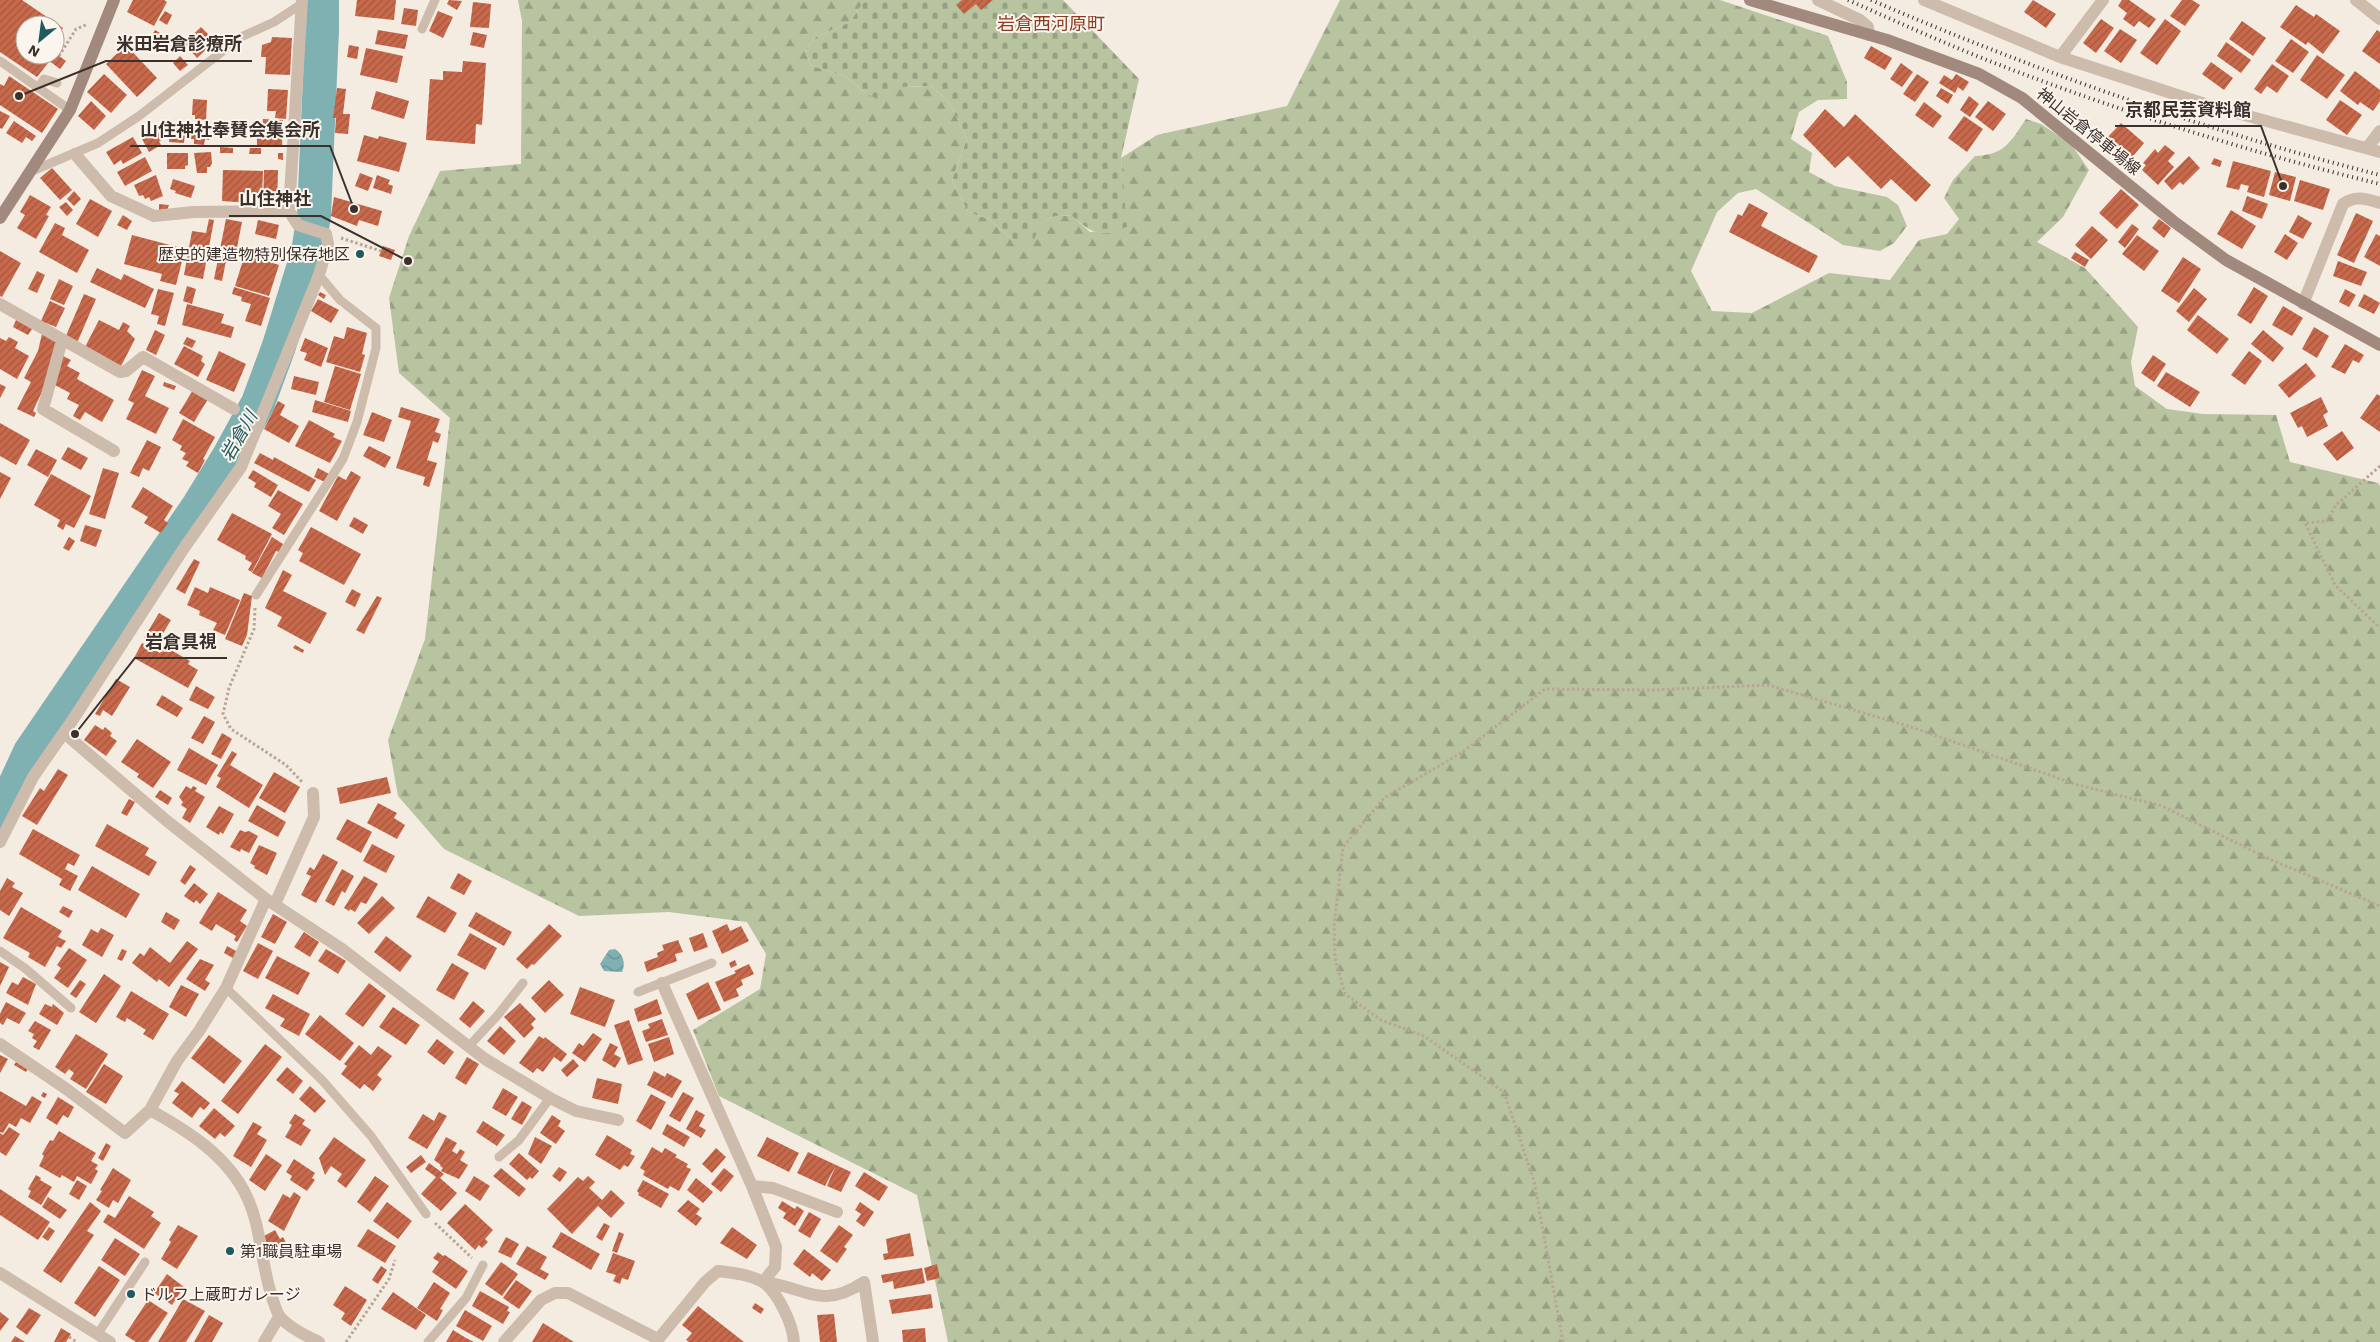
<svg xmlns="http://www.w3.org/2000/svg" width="2380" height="1342" viewBox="0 0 2380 1342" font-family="'Work Sans','Noto Sans JP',sans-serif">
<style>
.forest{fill:url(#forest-firs)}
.cemetery{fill:url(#cemetery-stones)}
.water{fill:url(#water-waves)}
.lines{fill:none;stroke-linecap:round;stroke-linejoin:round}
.river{stroke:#7fb0b2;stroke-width:34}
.building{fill:url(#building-hatch)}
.path{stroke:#b9a596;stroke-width:3;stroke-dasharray:2.5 2.5;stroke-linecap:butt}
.service{stroke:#cdbbac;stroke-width:9}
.pedestrian{stroke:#cdbbac;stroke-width:12}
.minor{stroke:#cdbbac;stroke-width:12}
.secondary{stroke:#a18a7d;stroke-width:12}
.rail{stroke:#3b302b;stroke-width:4;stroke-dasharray:1 4;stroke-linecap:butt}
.poi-dot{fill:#1f5a5e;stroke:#fbf5ee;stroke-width:2}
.labels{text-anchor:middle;stroke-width:4;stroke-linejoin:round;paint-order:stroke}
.street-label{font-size:16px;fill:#3b302b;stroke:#fbf5ee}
.poi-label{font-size:16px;fill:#3b302b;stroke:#fbf5ee;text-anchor:start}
.neighbourhood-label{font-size:18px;fill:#8c3b22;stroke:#fbf5ee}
.water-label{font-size:18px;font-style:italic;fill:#1f5a5e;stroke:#fbf5ee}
.leader{fill:none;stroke:#3b302b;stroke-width:2}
.callout-dot{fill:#3b302b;stroke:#fbf5ee;stroke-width:2}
.callout-label{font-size:18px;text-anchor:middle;font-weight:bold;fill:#3b302b;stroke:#fbf5ee;stroke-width:4;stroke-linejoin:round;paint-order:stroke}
</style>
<defs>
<pattern id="forest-firs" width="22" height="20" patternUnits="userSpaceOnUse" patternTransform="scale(1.25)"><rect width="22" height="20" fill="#b8c4a0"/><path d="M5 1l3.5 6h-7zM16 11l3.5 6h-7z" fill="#97a083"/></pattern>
<pattern id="cemetery-stones" width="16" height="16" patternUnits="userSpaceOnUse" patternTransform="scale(1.25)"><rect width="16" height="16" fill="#b8c4a0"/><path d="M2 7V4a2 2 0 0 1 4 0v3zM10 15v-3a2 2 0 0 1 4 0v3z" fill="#97a083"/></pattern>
<pattern id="water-waves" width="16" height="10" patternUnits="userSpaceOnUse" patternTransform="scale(1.25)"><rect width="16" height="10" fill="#7fb0b2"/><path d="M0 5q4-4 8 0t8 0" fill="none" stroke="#699091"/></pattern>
<pattern id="building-hatch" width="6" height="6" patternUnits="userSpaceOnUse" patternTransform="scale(1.25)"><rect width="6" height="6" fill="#c8694b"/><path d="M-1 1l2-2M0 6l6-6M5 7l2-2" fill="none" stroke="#a4573f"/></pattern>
</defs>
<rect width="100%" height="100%" fill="#f4ebe1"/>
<path class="forest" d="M518,0H865L850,22L816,37L806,49L810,65L846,77L865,93L900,87L931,86L949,102L967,139L952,180L968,212L989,219L1013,240H1033C1042,218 1048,215 1072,216L1090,232L1126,228L1121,158L1157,135L1287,106L1340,0H1720L1828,36L1847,82V99L1818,100L1799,112L1791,139L1812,153L1809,172L1835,186L1887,197L1898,205L1907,226L1894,243L1880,251L1843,245L1756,189L1738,193L1717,212L1691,271L1712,311L1752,313L1829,273L1890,280L1919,240L1947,234L1959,219L1944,198L1953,180L1975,156C2005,155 2011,141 2026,119L2041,124L2071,144L2089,170L2063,217L2037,242L2085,268L2138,327L2131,362L2135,386L2167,409L2203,414L2276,415L2290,462L2378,483L2380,486V1342H948L917,1195L719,1096L693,1030L760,989L766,954L747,922L669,912L579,916L444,849L398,796L388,740L425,639L450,418L399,373L389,298L409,236L440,171L521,164L522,21Z"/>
<path class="cemetery" d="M865,0H1063L1139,79L1121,158L1127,227C1102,239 1091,233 1072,216C1048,215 1042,218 1034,240H1013L989,219L968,212L952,180L967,139L949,102L931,86L901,87L883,102L865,93L846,77L810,65L806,49L816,37L850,22Z"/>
<path class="water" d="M615,949C623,954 626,963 622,972L604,971L600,964L609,950Z"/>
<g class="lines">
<path class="river" d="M0,817L30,752L199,505L229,456L258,403L279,346L308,252L314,215L316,168L322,30V0"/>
</g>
<path class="building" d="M0,0H22L63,28L55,40V25H25V55H55V53L66,61L60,69L44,57L42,59L48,63L37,77L0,52Z
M133,0H164L167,2L154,26L127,12Z
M357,0H396L394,20L355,16Z
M449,0L462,1L457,10L447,4Z
M962,0H993L981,10L976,4L964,14L956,5Z
M2033,0L2056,14L2046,28L2024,12Z
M2122,0H2129L2156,19L2149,28L2139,21L2134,27L2123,19L2127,13L2118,6Z
M2182,0H2192L2200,5L2185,26L2170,16Z
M473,2L491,4L489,28L470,27Z
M2296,5L2314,17L2316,14L2340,31L2323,54L2308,42L2306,45L2280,27Z
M404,8L418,10L416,26L401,24Z
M165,11L172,15L167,25L159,20Z
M438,11L453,17L443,38L429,31Z
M2101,19L2114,28L2096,53L2083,43Z
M2165,19L2181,31L2157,65L2140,53Z
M2242,21L2266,38L2253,56L2229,39Z
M201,27L215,41L197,58L184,43Z
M2120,29L2137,40L2121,63L2104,51Z
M155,30L172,40L165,52L148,42Z
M378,30L408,35L405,49L375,44Z
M2377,30L2380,32V64L2362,51Z
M473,32L487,35L484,48L470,45Z
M272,37L292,38L290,75L265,74L266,57H261L262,45L271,42Z
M2291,39L2309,52L2293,73L2275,61Z
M2226,42L2251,60L2241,73L2217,56Z
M126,45L157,78L137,97L106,64Z
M349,45L359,47L357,59L347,57Z
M1871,46L1892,58L1885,70L1864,58Z
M366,48L403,56L397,83L360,75Z
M2317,55L2345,75L2327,99L2300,80Z
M180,56L188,65L180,71L173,63Z
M463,61L486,63L482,125L476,124L475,144L426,140L430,79L443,80V71L462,72Z
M2211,62L2233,78L2224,90L2202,74Z
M1901,63L1913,72L1902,87L1890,79Z
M2272,64L2289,76L2277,93L2267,86L2261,94L2254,89Z
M2355,71L2380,90V101L2373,111L2360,102L2358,105L2340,91Z
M104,74L127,95L111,113L87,92Z
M1917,74L1929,82L1915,102L1903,94Z
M1956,74L1969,82L1963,91L1958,87L1955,93L1939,83L1944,75L1952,80Z
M9,76L58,109L42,133L0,105V84L4,86Z
M337,88L346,89L343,114H350L348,134L335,133L336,118H333Z
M1941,88L1953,95L1948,104L1936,96Z
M268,89L288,90L286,119L275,118L276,111H267Z
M376,91L409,101L404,119L371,109Z
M1969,96L1979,104L1970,117L1960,110Z
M193,99L207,100L206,120L195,119V115H192Z
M2340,100L2362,115L2347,135L2326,120Z
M91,101L106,116L94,130L78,116Z
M1988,101L2006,114L1993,131L1975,117Z
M1924,102L1942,116L1933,128L1915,115Z
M1825,109L1844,127L1855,114L1931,185L1916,202L1891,179L1881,189L1848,156L1835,168L1803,135Z
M0,111L10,116L2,129L0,128Z
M1964,116L1983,129L1967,152L1948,138Z
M263,119L283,120L282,147L257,145V131H262Z
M14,121L36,136L32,141L26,137L22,143L6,133Z
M2121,123L2144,143L2128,162L2104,141Z
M170,124L185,125V127H189L188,132H185L184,143L169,142Z
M155,126L162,140L159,141L161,145L149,152L140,135Z
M192,128H210L209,140L205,139L204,145L194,144V139H191Z
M364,135L378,139L379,136L407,143L399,172L357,161Z
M133,137L142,153L123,164L121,160L114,165L106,152Z
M2165,145L2175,153L2168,161L2174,167L2158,185L2142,170L2146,165L2143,163L2155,149L2158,153Z
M220,147L233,148V153H220Z
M250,148H261V154H249Z
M211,152L212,163L210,167H207V173H197L194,153Z
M167,153H188V165L185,166V169H167Z
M278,153H283V160L278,159Z
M2189,156L2200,168L2183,185L2180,182L2172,190L2164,181Z
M145,157L152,171L125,186L117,172Z
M2214,158L2222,161L2220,167L2211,164Z
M2233,161L2271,171L2264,197L2247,192L2249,186L2241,184L2239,190L2226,187Z
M52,168L72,190L60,200L40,178Z
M223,170L263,171L262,194H251L250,203L222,201Z
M264,170H278L277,206H263Z
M2275,172L2296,177L2290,201L2269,195Z
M360,173L373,178L368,191L355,186Z
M156,175L163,196L151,201L149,197L145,199L143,195L139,196L134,185Z
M377,175L390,180L388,184L393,186L391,194L373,188Z
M173,179L195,186L191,198L175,193L176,191L170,189Z
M2300,180L2330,189L2323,210L2294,201Z
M2121,189L2139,205L2117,229L2099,213Z
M74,191L81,199L74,206L67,199Z
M30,195L51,207L46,215L49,216L36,239L17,228L25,215L20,212Z
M2247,196L2268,204L2262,219L2242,211Z
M334,197L382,211L378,226L359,220L357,226L331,216Z
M90,199L112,211L98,237L76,224Z
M66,202L73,210L67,216L59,207Z
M1749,203L1768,213L1761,226L1818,256L1809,273L1729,232L1738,214L1742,216Z
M159,204L169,205L167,210H159Z
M2231,210L2256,226L2242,249L2217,234Z
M2356,213L2373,221L2354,263L2337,255Z
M123,215L132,221L127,230L117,225Z
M2298,215L2312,223L2303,239L2289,232Z
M209,219L214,220L203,279L184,275L192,231L206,233Z
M226,219L242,222L235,258L227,256L222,281L214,279Z
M2159,219L2171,228L2164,238L2152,228Z
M258,220L279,225L276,239L255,234Z
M55,223L65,228L62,235L89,250L77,273L39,252Z
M2132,224L2139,229L2125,248L2118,242Z
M2092,226L2108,240L2091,259L2075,245Z
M2285,234L2298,243L2287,260L2274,252Z
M2376,234L2380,236V266L2364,257Z
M132,235L185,249L176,285L160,281L162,274L124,264Z
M2137,235L2159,251L2144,271L2122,254Z
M383,246L395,250L391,260L379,256Z
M0,251L21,263L2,297L0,296Z
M2075,252L2089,260L2085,267L2071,258Z
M245,254L279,265L269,296L235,286Z
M2183,257L2201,269L2179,303L2161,291Z
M2338,261L2367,272L2361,286L2333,276Z
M97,268L121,280L124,274L154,289L145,308L90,282Z
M37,271L45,275L37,293L28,289Z
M59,279L73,286L64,305L50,299Z
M187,286L196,289L192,304L183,301Z
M234,287L270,298L261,326L245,321L251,304L241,301L242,297L232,294Z
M2254,287L2268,296L2251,324L2237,315Z
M2194,288L2207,299L2189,322L2176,311Z
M158,289L174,293L165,326L157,324L159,316L151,314Z
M2345,289L2356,295L2349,307L2339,302Z
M320,292L326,295L324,299L318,295Z
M84,294L96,299L77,343L65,338Z
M2364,294L2380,303L2374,314L2358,306Z
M318,299L339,310L331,323L311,311Z
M50,301L65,308L56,327L41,321Z
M187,304L224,314L221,323L234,327L231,338L182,325Z
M2283,306L2303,318L2292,336L2272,325Z
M2198,315L2229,339L2217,354L2187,330Z
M16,320L32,329L28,335L13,327Z
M99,320L119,330L123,322L130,326L127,331L135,339L121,366L85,347Z
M347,327L367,333L362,354L365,355L360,372L326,362L334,336L344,339Z
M2314,327L2329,336L2317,358L2302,349Z
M155,330L165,335L156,355L146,350Z
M2263,330L2284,348L2273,362L2251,344Z
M42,334L56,342L46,383L33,411L36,413L34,417L17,409L31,382L24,378L38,351Z
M9,337L18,342L15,348L29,356L17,379L0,369V338L6,341Z
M187,337L196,341L192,348L183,344Z
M305,338L328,348L321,367L304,360L307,353L300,351Z
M2345,344L2364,355L2359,363L2353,360L2345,374L2331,367Z
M184,346L203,356L201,361L205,364L198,377L174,364Z
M219,351L246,364L234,392L206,380Z
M2249,351L2262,361L2245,385L2231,375Z
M61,355L71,360L67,366L80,373L77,379L114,400L102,422L85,412L80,420L73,416L79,405L67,399L70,393L53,384Z
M2153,355L2166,364L2154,382L2141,373Z
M2306,363L2316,376L2289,398L2278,385Z
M335,366L361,374L350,410L324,402Z
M142,370L155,376L145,396L169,408L156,434L126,419L134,403L128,400Z
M2166,372L2200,392L2190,407L2157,386Z
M294,376L319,382L316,395L291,389Z
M164,382L176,386L174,390L163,386Z
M0,384L6,387L0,398Z
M193,390L208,399L194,422L179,413Z
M2377,394L2380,396V432L2360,418Z
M2321,397L2328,412L2323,415L2328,426L2307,437L2302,426L2298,428L2290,413Z
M315,400L351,411L348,422L312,412Z
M278,401L285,405L280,415L299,426L289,443L264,429Z
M401,407L440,419L435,432L441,434L438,443L433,441L427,460L437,463L429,487L423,485L425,477L396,468L411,421L398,417Z
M372,412L392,420L384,442L363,435Z
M183,419L215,437L203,459L205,460L198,473L186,466L189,462L182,459L186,453L180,450L182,446L172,440Z
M309,420L335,434L333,437L342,441L330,463L295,446Z
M0,423L30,440L16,465L0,456Z
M2342,431L2354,448L2337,461L2323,444Z
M147,440L161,447L149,471L143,468L139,477L130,473Z
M369,446L391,457L385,468L363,456Z
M68,447L88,458L81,470L61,459Z
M36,449L57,460L48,477L27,465Z
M260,453L273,460L274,457L316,480L309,492L254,463Z
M103,468L119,473L105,519L89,514Z
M318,468L329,474L325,482L314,477Z
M253,470L278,485L271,497L254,487L256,483L248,478Z
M351,471L361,477L337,521L319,511L338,476L346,480Z
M0,472L11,478L0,499Z
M51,474L91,496L74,528L66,524L63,530L57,526L60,520L34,505Z
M143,487L173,506L164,520L168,523L161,533L144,523L148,517L131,507Z
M278,490L303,504L284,535L272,528L281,514L268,506Z
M232,513L272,534L252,572L248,570L252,563L245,559L246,556L217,540Z
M354,517L368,525L363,534L349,526Z
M85,525L102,530L96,547L80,541Z
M311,527L361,554L344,585L299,561L303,553L298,550Z
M69,537L75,541L69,551L63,548Z
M272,537L283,544L279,552L276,551L262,578L252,573Z
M194,559L200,562L185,594L176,589Z
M283,570L292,575L283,591L327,613L310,644L277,626L282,617L265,608Z
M195,587L208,593L210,587L240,600L225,635L213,630L217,623L199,615L200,611L187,605Z
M352,589L361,594L355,607L345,602Z
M244,593L252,596L247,635L242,646L225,639Z
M377,596L382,598L364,634L356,630Z
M159,613L171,620L156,645L144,638Z
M142,643L160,653L164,646L190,661L188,664L198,670L188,688L134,658Z
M295,645L304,650L303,653L293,648Z
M116,679L130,687L112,716L103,710L100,716L95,714Z
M196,686L215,697L208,709L189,700Z
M162,695L183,708L177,717L156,705Z
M204,716L215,722L203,744L191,738Z
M95,725L103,730L105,727L112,733L110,736L117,741L106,756L84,740Z
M222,733L232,739L221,759L211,754Z
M137,739L171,762L153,788L137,777L139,774L121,762Z
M189,748L218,765L206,785L177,770Z
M232,751L237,754L230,765L263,785L249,808L216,787L221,778L217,776Z
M58,769L68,775L37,825L22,816L40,788L44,791Z
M274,772L300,787L285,813L259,798Z
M387,777L391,793L340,804L337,788Z
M186,786L191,789L193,786L197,788L195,791L205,797L190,823L182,818L187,809L181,805L183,802L179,797Z
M160,790L172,798L168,805L155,797Z
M129,799L135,802L127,816L121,813Z
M378,803L397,813L394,818L405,825L397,839L367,823Z
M257,805L286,822L278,837L248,821Z
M219,806L234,814L223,834L220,832L219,835L206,827Z
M347,819L372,832L361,853L336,839Z
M107,824L149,848L145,855L157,862L149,876L95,846Z
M33,829L80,855L74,866L68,863L65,869L78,876L70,891L59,885L62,879L19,854Z
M240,830L245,832L249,831L258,836L249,853L241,849L240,852L230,847Z
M372,844L395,856L386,873L363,861Z
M259,845L277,853L267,875L254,868L255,866L250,863Z
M323,854L338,862L316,903L301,895L311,876L306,874L310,867L314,870Z
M190,865L196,869L185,885L180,881Z
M92,866L140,894L126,918L78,890Z
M342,869L354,876L345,893L342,891L334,906L325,901Z
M458,873L472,881L464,895L450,888Z
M364,876L378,884L366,904L361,902L355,912L350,909L349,911L344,908Z
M7,878L15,883L12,887L23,893L9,916L0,910V891Z
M194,883L208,894L200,904L196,900L194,903L184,896Z
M218,892L247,910L240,921L247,926L237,942L234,940L236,936L216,924L212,931L199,923Z
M382,896L395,908L369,934L357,923Z
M428,896L457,913L445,933L416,917Z
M63,906L73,911L69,918L59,912Z
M21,907L62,931L58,937L66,941L61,948L57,946L45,967L28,957L30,953L3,938Z
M166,912L180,920L174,930L161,922Z
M476,912L512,932L504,946L468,926Z
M273,914L287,922L275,944L261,937Z
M549,924L562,936L534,965L532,964L527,969L516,959Z
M727,924L730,931L741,926L749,941L722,954L712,931Z
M101,928L114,935L102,957L82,945L91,929L98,933Z
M304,932L319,942L310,957L294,947Z
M470,933L497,948L485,970L457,955Z
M703,933L708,947L694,952L689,938Z
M386,936L412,956L400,972L374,952Z
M678,940L683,952L675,954L677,961L647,972L644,962L658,957L657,953L664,950L662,945Z
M187,941L198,949L169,987L159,979L157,982L132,963L140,953L144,956L150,947L170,963Z
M258,943L273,951L258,979L243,971Z
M227,946L236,951L233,958L224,953Z
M69,948L87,960L68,988L54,978L61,968L57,965Z
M122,949L127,951L122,961L117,959Z
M326,949L346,961L338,974L318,961Z
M277,956L310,973L298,995L265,978Z
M200,959L214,965L205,980L210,983L205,991L186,979Z
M735,960L737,965L731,968L729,963Z
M0,962L9,967L0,986Z
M452,963L469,973L454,1000L436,990Z
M749,964L754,974L741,980L743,985L736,989L739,996L724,1002L715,982L736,973L734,971Z
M104,974L121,986L96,1023L79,1012Z
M23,977L36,984L28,1005L6,993L12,982L18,985Z
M80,980L86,984L76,998L70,994Z
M549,980L564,995L545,1013L531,998Z
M708,982L721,1010L698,1020L686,994Z
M369,983L386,996L363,1027L345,1014Z
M181,985L199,994L186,1017L169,1007Z
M580,987L615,1000L605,1027L570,1014Z
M131,991L169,1014L153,1040L143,1034L146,1030L127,1018L125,1022L116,1017Z
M273,994L310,1014L299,1036L280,1026L285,1019L265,1008Z
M657,999L662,1014L638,1022L634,1009Z
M473,1001L485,1011L470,1028L459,1019Z
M6,1002L26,1013L19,1024L7,1018L3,1025L0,1023V1014Z
M520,1003L536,1019L531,1024L534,1028L524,1038L504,1017Z
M45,1004L52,1007L53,1004L64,1013L57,1025L39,1014Z
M393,1007L420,1025L406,1045L379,1027Z
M320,1015L354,1043L340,1061L305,1034Z
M662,1019L668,1035L646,1042L642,1031L650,1028L648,1024Z
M629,1020L643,1060L628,1065L614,1025Z
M35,1021L51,1030L39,1050L33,1047L37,1041L32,1038L34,1034L28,1031Z
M500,1026L516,1041L504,1055L487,1041Z
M593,1033L602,1039L585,1062L572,1053L579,1043L583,1046Z
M76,1034L108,1054L86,1089L70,1079L74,1073L69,1069L65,1074L55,1067Z
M209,1035L242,1061L224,1084L191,1058Z
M539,1036L544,1039L545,1037L567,1054L561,1062L554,1057L543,1072L537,1068L533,1073L519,1063Z
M669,1037L674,1054L654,1062L648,1044Z
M437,1039L454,1052L444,1065L427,1052Z
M610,1043L618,1047L614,1054L621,1058L615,1068L602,1060Z
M265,1044L282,1057L238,1114L221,1101Z
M359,1045L371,1055L378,1046L392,1056L377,1075L382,1079L373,1091L364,1084L360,1089L341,1074L347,1066L344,1064Z
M0,1055L8,1059L0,1073Z
M467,1057L479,1064L466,1085L455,1078Z
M573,1059L579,1066L567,1077L561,1070Z
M16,1062L28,1069L26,1072L14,1065Z
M104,1064L123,1076L106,1104L86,1092Z
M287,1067L303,1081L293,1094L276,1080Z
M654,1071L665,1077L667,1073L682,1081L672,1098L647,1085Z
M597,1078L622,1084L618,1104L592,1098Z
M182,1081L210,1103L204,1110L200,1107L192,1118L172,1103L179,1094L174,1091Z
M310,1086L326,1101L315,1113L299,1099Z
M503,1088L518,1097L506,1116L492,1108Z
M0,1091L26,1106L32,1096L42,1102L30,1123L21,1118L16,1127L9,1123L3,1133L0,1132Z
M43,1092L47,1094L45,1098L41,1096Z
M683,1092L694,1098L680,1122L669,1116Z
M651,1094L666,1102L651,1130L636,1121Z
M58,1097L74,1107L68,1118L63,1115L57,1125L46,1118Z
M522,1101L532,1107L522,1125L511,1119Z
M214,1108L235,1126L225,1137L220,1133L215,1139L199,1126Z
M696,1110L705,1115L699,1126L706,1130L701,1138L686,1129Z
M439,1112L447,1116L427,1149L408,1138L423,1114L434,1121Z
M295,1114L305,1120L302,1124L311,1130L301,1146L285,1137L292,1125L289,1123Z
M552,1115L561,1121L558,1126L565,1131L556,1144L540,1133Z
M483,1121L505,1135L497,1146L476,1132Z
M253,1122L262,1127L257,1134L267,1140L251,1167L233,1156Z
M667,1124L690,1137L684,1147L662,1134Z
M9,1127L20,1134L6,1156L0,1152V1133L3,1135Z
M59,1131L96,1153L91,1161L98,1165L95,1169L98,1171L91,1184L77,1176L74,1182L62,1175L60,1178L39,1166L44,1156L42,1154L50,1140L53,1141Z
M607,1135L632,1150L630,1154L635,1156L628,1167L624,1165L620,1170L595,1155Z
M334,1137L366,1160L346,1188L337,1181L342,1174L331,1166L325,1175L319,1158Z
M446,1137L457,1143L452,1151L457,1154L460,1149L465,1152L460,1160L468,1165L459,1179L441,1171L443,1168L440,1166L441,1165L434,1160Z
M535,1137L552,1146L541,1164L528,1154Z
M767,1137L799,1153L789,1172L757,1156Z
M106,1143L111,1146L103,1161L98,1158Z
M652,1147L662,1153L665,1148L677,1155L675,1157L688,1164L686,1167L691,1169L679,1191L670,1186L668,1189L643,1175L645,1171L640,1168Z
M716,1148L726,1157L712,1173L702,1164Z
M808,1152L836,1165L825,1186L797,1173Z
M519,1153L539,1171L532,1179L530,1177L527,1180L509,1164Z
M266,1154L282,1165L265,1191L249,1180Z
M421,1155L426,1162L411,1173L406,1167Z
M294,1159L315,1173L312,1178L315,1180L307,1191L290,1180L292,1176L286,1172Z
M429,1163L444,1174L440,1178L457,1193L441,1211L421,1194L436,1177L425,1169Z
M836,1165L851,1172L841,1192L827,1186Z
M559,1167L567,1172L560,1182L552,1176Z
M113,1168L131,1180L118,1203L113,1200L109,1208L96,1200L102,1191L100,1190Z
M501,1168L526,1189L519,1197L493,1176Z
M724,1168L734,1176L721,1192L711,1184Z
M864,1172L888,1187L879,1201L855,1186Z
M36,1175L41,1178L40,1180L52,1187L41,1205L28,1197L31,1191L28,1189Z
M375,1176L389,1186L370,1212L357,1202Z
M474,1176L490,1186L480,1201L465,1191Z
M588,1176L595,1182L589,1188L602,1200L611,1190L625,1203L611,1218L598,1206L572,1234L547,1209L578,1177L583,1181Z
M696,1178L713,1192L703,1203L687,1190Z
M77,1180L87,1186L79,1200L69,1194Z
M643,1180L669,1194L661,1208L638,1195L639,1193L637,1191Z
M0,1189L50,1222L38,1240L0,1215Z
M294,1192L301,1197L284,1231L268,1221L283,1194L290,1198Z
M129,1196L154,1212L151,1216L161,1223L144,1249L103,1222L108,1214L115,1218Z
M48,1197L67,1210L60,1219L42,1207Z
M688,1200L700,1209L696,1214L702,1218L696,1226L677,1211Z
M782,1201L795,1209L797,1206L804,1211L795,1226L783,1218L786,1213L778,1208Z
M90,1202L101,1211L87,1231L94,1235L61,1283L43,1271Z
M387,1202L412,1221L398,1239L373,1221Z
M860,1202L874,1212L864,1227L856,1221L861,1214L855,1210Z
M465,1204L493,1230L485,1239L488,1242L482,1248L479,1245L475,1250L447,1223Z
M809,1212L821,1219L810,1238L798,1231Z
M604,1223L610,1226L602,1241L596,1237Z
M178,1225L198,1236L177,1269L161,1259L171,1242L169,1240Z
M839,1225L853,1235L844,1247L847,1249L837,1263L820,1251Z
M49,1227L55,1231L48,1241L42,1237Z
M732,1227L757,1245L747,1259L720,1243Z
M368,1229L396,1246L385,1263L357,1246Z
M275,1230L280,1239L283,1237L291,1252L280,1257L279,1255L276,1257L273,1252L271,1253L264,1236Z
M561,1232L600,1254L591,1270L552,1247Z
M619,1232L624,1234L617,1253L612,1251Z
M910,1233L914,1256L884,1260L883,1254L888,1253L886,1239Z
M506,1237L519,1244L511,1258L498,1252Z
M115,1238L140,1254L125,1276L101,1260Z
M527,1246L547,1257L540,1269L549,1274L545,1280L516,1264Z
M804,1249L831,1270L822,1281L812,1273L810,1277L793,1264Z
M438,1252L443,1256L445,1255L468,1271L456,1289L432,1272L439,1262L433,1258Z
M613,1253L635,1261L628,1280L622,1278L620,1284L613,1281L616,1275L606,1272Z
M501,1262L518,1274L502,1296L485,1284Z
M937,1264L940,1278L927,1281L924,1268Z
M99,1266L120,1280L95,1317L74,1303Z
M381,1266L387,1270L378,1284L372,1280Z
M922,1268L925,1283L894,1289L893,1281L883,1283L881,1275Z
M167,1274L184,1287L172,1305L154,1293Z
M516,1280L532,1291L519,1309L503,1298Z
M434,1282L450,1293L440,1309L443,1310L437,1321L417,1308Z
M345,1286L367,1300L351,1326L341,1319L345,1313L333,1305Z
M480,1291L509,1307L507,1311L510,1312L503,1324L472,1306Z
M393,1292L426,1315L416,1330L381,1309Z
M931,1294L933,1308L892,1314L889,1300Z
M183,1299L205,1311L186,1342H158Z
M148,1300L168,1313L148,1342H136L125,1335Z
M755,1303L764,1309L761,1314L752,1308Z
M698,1306L744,1342H689L686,1340L692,1333L682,1325Z
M29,1308L41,1315L27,1335L16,1327Z
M465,1310L492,1326L483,1341L456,1326Z
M0,1312L9,1319L0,1331Z
M834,1314L837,1342H820L817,1315Z
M209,1315L223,1323L212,1342H194Z
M543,1323L574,1342H532Z
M61,1328L71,1334L69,1337L66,1342H54Z
M925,1328L926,1342H903L902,1330Z
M453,1330L466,1338L474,1342H446Z
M15,1336L25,1342H11Z"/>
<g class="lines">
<path class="path" d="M59,56L76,29L88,24
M341,238L381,251
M2380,466L2336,505L2327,521L2305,523L2335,585L2380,628
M255,608L254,629L229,688L223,714L231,729L286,765L303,783
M435,1223L472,1258
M69,1337L77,1342
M346,1342L389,1279L395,1260
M1563,1342L1534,1181L1504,1092L1424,1036L1381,1020L1345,994L1335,958L1334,927L1343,847L1384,798L1461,753L1545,689L1652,690L1768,685L1908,726L2078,785L2162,806L2267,858L2380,906"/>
<path class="service" d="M422,29L435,0
M0,61L70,110
M38,88L44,79L57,83
M32,171L98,143L139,116L241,37L274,22L303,3
M256,595L343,459L357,422L376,348V328L340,300L319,275
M0,951L26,969L71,1008
M226,988L322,1080L371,1136L426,1214
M638,992L712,963
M469,1046L497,1016L523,983
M499,1157L519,1140L550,1098
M97,1335L145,1262
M428,1342L466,1298L483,1265"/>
<path class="pedestrian" d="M1818,0L1860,20L1868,27L1869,35"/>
<path class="minor" d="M1924,0L2060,57L2208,105L2380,152
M2356,0L2380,19
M2060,57L2103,0
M2367,148L2380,131
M75,154L111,196L154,216L194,212L289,211
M0,304L120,372L126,371L143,357L234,409
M2303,304L2343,204C2356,195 2366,199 2380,203
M62,340L43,409L114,451
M64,733L167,821L266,899L342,949L485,1059L550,1098L576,1111L618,1120
M0,842L33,777L72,721L184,548L241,467L319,275L328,244L326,234L298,225L289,211L302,0
M275,904L314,817L313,793
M662,983L752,1186L776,1247L775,1267L763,1282
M0,1044L65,1088L125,1133L150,1110L177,1061L199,1031L226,988L266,899
M150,1110C188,1131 228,1156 247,1197C262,1229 261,1267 273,1300C275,1306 277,1314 281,1318C290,1328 306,1336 319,1342
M752,1186L773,1188L837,1212
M0,1273L110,1342
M763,1282C807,1287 820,1311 864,1282L873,1342
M264,1342L279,1317
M504,1342L541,1300L555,1293H568L658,1339
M656,1342L705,1282L718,1271C733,1273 747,1274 761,1281C777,1289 793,1325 794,1342"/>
<path class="secondary" d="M1750,0L1887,40L1979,74L2022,98L2173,221L2226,260L2380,345
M0,218L70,110L114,0"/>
<path class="rail" d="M1848,0C1900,23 1952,47 2005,67C2127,114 2253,153 2380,184
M1871,0C2036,71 2206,131 2380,175"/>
</g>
<g class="poi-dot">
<circle cx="360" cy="254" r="5"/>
<circle cx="230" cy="1251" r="5"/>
<circle cx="131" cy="1294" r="5"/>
</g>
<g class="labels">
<g class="street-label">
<text transform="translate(2089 131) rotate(39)" y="6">神山岩倉停車場線</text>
</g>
<g class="poi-label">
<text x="350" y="260" text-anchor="end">歴史的建造物特別保存地区</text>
<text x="240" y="1257">第1職員駐車場</text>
<text x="141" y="1300">ドルフ上蔵町ガレージ</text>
</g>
<g class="neighbourhood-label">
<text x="1051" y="30">岩倉西河原町</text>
</g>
<g class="water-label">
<text transform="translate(239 436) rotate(-60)" y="6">岩倉川</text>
</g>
</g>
<path class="leader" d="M19 96L106 61H252M2283 186L2261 126H2115M354 209L330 146H130M408 261L321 216H229M75 734L135 658H227"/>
<g class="callout-dot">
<circle cx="19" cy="96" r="5"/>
<circle cx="2283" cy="186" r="5"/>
<circle cx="354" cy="209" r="5"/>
<circle cx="408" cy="261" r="5"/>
<circle cx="75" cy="734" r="5"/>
</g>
<g class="callout-label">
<text x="179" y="50">米田岩倉診療所</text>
<text x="2188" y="116">京都民芸資料館</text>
<text x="230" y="136">山住神社奉賛会集会所</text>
<text x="275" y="205">山住神社</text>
<text x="181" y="648">岩倉具視</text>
</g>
<g transform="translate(40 40) rotate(209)"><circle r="24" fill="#fbf5ee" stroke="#aea6a0"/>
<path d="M0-4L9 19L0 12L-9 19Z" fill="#1f5a5e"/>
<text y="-8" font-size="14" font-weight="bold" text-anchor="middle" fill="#3b302b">N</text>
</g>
</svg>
